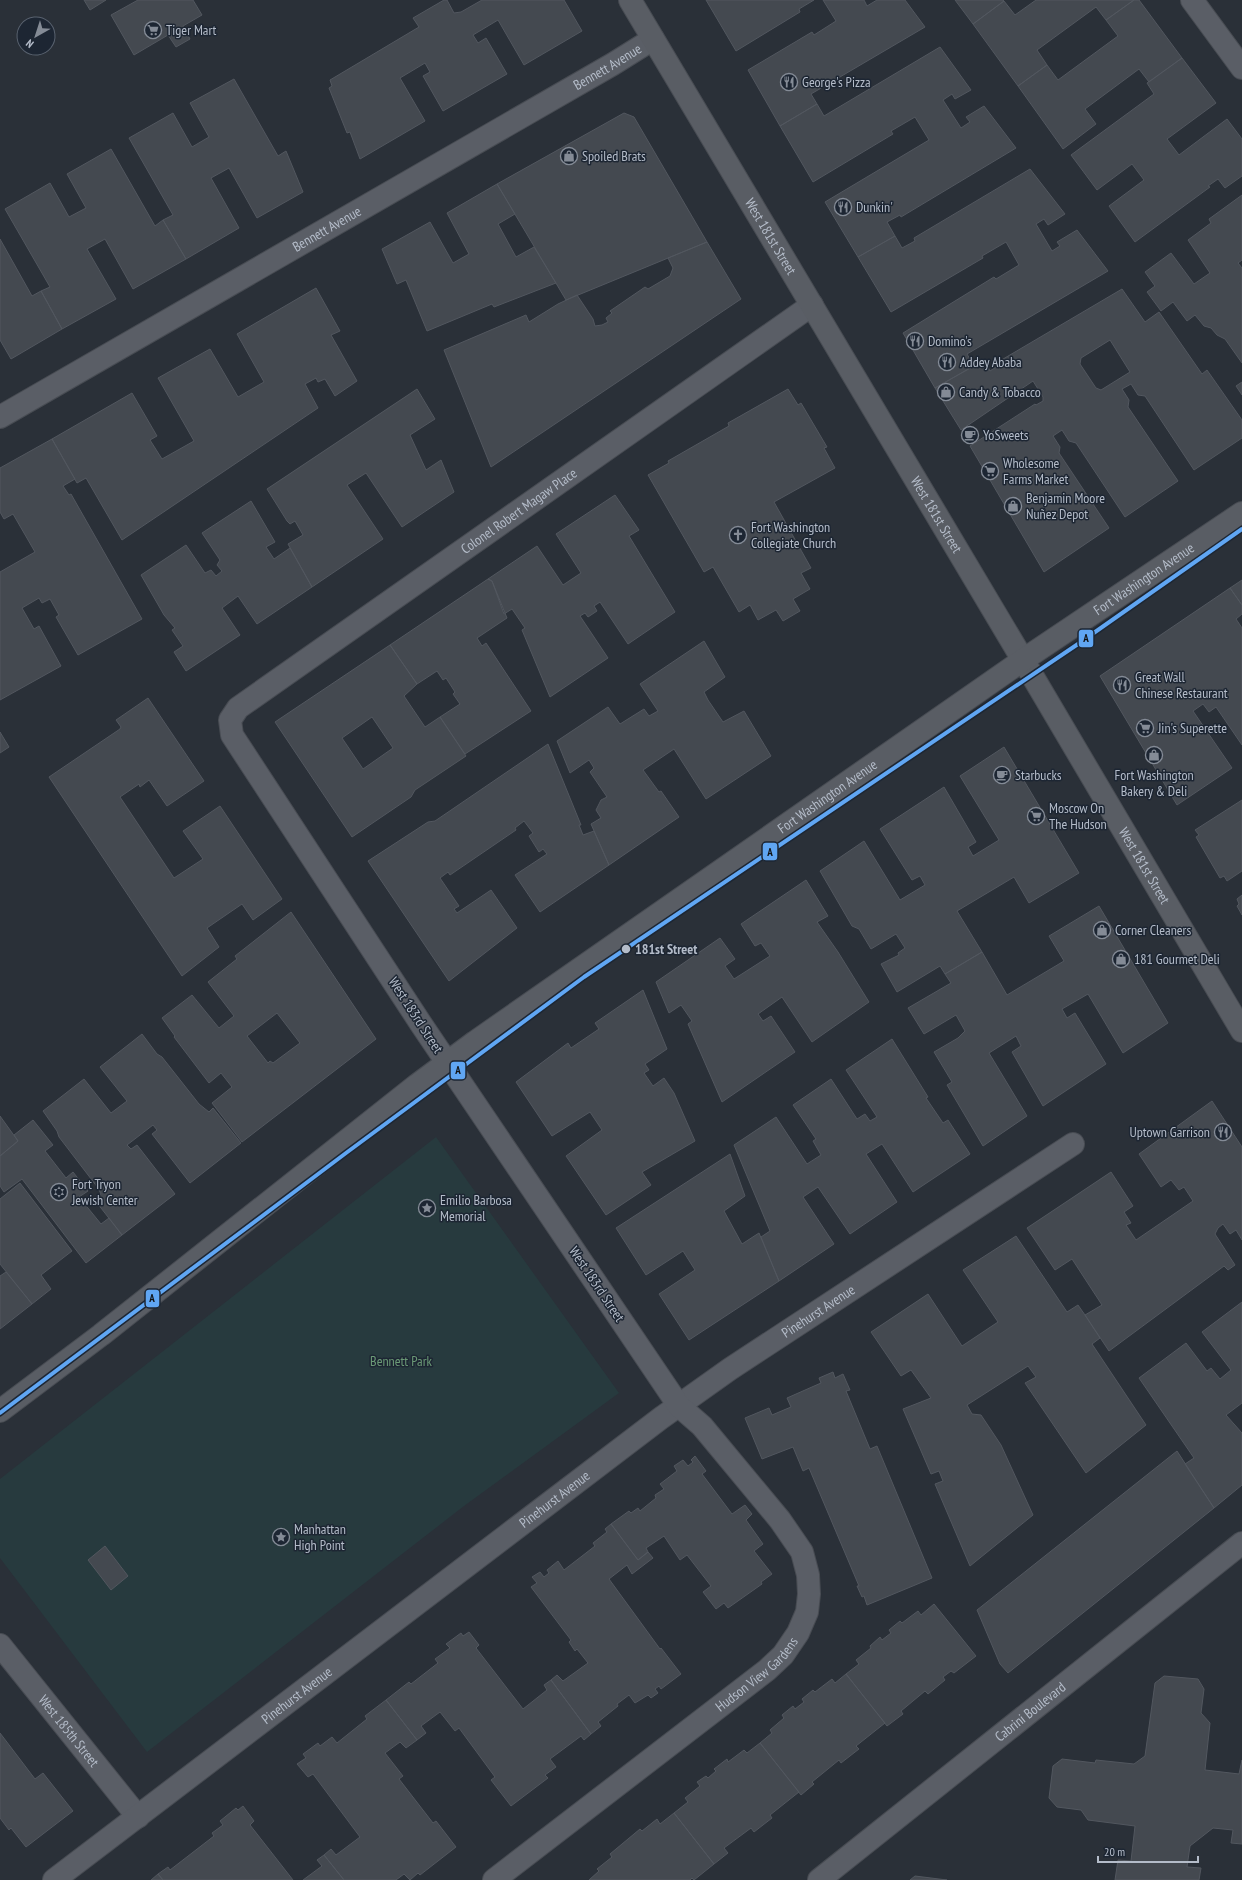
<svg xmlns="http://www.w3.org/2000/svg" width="1242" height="1880" viewBox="0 0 1242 1880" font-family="'PT Sans Narrow',sans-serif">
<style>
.green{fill:#273a3e}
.building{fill:#444950;stroke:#52575f;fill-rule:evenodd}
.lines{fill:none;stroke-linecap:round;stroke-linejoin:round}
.street-casing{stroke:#484c53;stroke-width:24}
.secondary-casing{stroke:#484c53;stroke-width:24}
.street{stroke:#5a5e66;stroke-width:22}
.secondary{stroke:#595d64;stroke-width:22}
.metro-1-casing{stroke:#1d2633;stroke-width:7}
.metro-1{stroke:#60a6f3;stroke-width:4}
.stop-dot{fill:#b4bcc9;stroke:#1d2633;stroke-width:1.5}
.labels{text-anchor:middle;stroke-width:3;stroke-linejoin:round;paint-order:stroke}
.poi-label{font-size:14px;fill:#b4bcc9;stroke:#1d2633;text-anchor:start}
.street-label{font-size:14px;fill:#b4bcc9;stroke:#1d2633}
.stop-label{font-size:14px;font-weight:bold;fill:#b4bcc9;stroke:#1d2633;text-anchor:start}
.park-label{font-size:14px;fill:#6b9a76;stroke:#1d2633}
.line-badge{stroke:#1d2633;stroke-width:1.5}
.pale-badge-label{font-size:11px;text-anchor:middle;font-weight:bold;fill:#111}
</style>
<rect width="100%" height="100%" fill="#2a3038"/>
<path class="green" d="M436,1137L619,1393L464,1506L147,1752L0,1558V1479Z"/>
<path class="building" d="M84,0H106L90,10Z
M138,0H193L202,15L183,26L190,39L176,47L168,35L134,55L111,15Z
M444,0H447L454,13L461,12L482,0H564L582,31L524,65L498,20L473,35L478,43L486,38L507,74L443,111L423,76L430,72L425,63L400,78L425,121L360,159L350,132L347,133L329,88L332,86L330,80L419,27L413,18Z
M706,0H814L799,9L800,12L736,51Z
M823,0H864L867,6L877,0H905L925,27L811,94L817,104L780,126L748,70L812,32L814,35L836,21Z
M955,0H1003L1004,1L973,24Z
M1036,0H1134L1106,20L1096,7L1037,50L1047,65L1018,86L973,24L1004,1L1015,15Z
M1134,0H1139L1182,58L1149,82L1139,69L1085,109L1096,124L1063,149L1018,86L1047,65L1058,80L1118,36L1106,20Z
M940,47L971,90L955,99L952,94L943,100L961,128L970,122L966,117L984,106L1016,148L901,217L900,215L887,222L895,236L858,257L825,202L929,140L915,117L891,131L893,134L813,182L780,126L817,104L824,116Z
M1182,58L1216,103L1167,139L1179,155L1227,119L1242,139V176L1225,188L1218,179L1208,186L1210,187L1135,242L1109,206L1144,180L1132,164L1097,190L1071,155L1154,94L1147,83Z
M234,79L278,156L286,151L303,192L257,218L229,168L211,178L239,228L186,259L163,220L173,215L129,138L173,113L192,147L209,137L190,103Z
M624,113L634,117L707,242L566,300L497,184Z
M111,149L155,226L163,220L186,259L133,289L105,239L87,249L116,299L62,329L41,291L50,287L5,209L50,183L69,217L86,208L67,174Z
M1030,169L1065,214L1048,225L1044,219L1036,224L1052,251L1060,246L1057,242L1077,230L1108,271L967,354L974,366L935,388L903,333L994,277L996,279L1019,265L1006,242L982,256L983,258L891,312L858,257L895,236L902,248L915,241L914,238Z
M497,184L515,214L498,224L516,257L534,247L556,283L494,307L492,304L427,331L406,280L397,284L382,249L430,222L453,263L469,254L447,213Z
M1242,195V260L1238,263L1242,268V363L1225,339L1217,335L1211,328L1204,326L1195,315L1187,321L1173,302L1161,311L1147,292L1155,286L1145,272L1171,253L1194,284L1210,273L1188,240L1211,223L1209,219Z
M0,239L32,296L41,291L62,329L11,359L0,340Z
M707,242L741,299L491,467L444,350L526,315L529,322L558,304L577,295L593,319L595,326L602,325L608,322L606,318L612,313L610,311L645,287L648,289L670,276L673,268L668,258Z
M316,288L340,331L331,335L357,381L335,396L325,379L318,382L316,378L305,384L318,408L122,540L86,478L77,483L52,439L132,393L157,436L150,440L162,459L194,441L158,378L210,349L238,397L264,382L237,334Z
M1122,289L1145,322L1159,312L1202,374L1207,370L1242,420V438L1194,470L1145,396L1138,395L1131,384L1122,389L1129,400L1128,407L1178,481L1125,517L1076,443L1069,441L1062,430L1053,436L1060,447L1059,453L1109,528L1044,572L970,446L1035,404L1036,405L1043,401V397L1033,381L961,430L935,388L984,360L990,371L999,365L998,362ZM1110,340L1130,372L1101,390L1096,388L1080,364L1081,358Z
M1242,382V395L1236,386Z
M417,389L435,419L410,435L426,470L441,460L454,492L402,527L366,473L347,485L383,539L312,587L288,544L303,535L295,521L290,524L287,521L267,489Z
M788,389L798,405L801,403L827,447L824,448L835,468L774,502L811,568L801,573L810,589L793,599L800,611L783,621L776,610L758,620L750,605L739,612L713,567L704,572L648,475L669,463L668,461L729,426L728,423Z
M52,439L75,479L63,486L69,495L71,494L142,619L78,655L56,617L59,615L50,599L42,603L39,598L22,608L34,629L39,626L61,666L0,700V572L35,552L13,514L4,519L0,512V468Z
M615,495L639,530L629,536L675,612L628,644L600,602L594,606L597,611L588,617L585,613L580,616L608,658L550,697L522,630L525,628L512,609L504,614L492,581L488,579L537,546L563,585L581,573L556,534Z
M251,501L275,542L266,547L274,559L290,548L312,587L257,624L238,596L222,608L240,635L186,671L174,652L183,646L172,630L175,628L164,615L141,575L186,545L205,573L211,570L216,576L222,571L217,565L220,560L202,533Z
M488,579L492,581L507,618L477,638L482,646L486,643L531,711L465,754L440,717L460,704L453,694L455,692L446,678L443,680L437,671L417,684L390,645Z
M1242,580V605L1230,588Z
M1230,588L1242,605V614L1236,619L1242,628V745L1216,707L1209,712L1203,704L1193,711L1232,768L1177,805L1100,676Z
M704,641L725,677L704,692L708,700L723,722L744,711L771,756L706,799L674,749L643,770L659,792L661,791L679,817L609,865L591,824L601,818L596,810L601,800L607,797L590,772L594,768L589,760L570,773L557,741L608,707L620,724L644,709L649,716L658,711L640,684Z
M390,645L417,684L404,696L425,727L440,717L466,756L415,790L411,797L352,837L275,722ZM372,717L393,748L363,769L342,738Z
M148,698L204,781L167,806L149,780L140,787L139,784L120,797L174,878L203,859L183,831L220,806L282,899L253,920L242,904L207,928L219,947L182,976L49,777L120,729L121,727L116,720Z
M0,732L9,747L0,753Z
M548,744L581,825H579L583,835L594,831L609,865L540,912L515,875L547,854L543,849L539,852L529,836L533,833L524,821L515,828L516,830L450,875L448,872L440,878L459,906L454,909L457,913L491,890L517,928L449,981L368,861L428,822L435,821Z
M1004,747L1079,873L1029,903L1014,877L957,911L982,952L945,974L940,966L897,992L881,964L899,955L898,953L905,948L896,934L871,949L859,929L852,926L820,871L864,841L900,900L925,885L920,876L912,880L880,829L944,787L976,842L968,847L973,856L999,840L960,776Z
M1242,800V871L1227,881L1224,876L1220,878L1196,837L1199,835L1195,830Z
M806,880L828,916L817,922L838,952L869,1002L812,1042L782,997L758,1014L763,1021L771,1016L795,1052L722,1102L688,1024L692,1021L681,1005L669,1013L656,982L720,938L735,959L725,966L734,979L770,956L761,943L755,946L741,924Z
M1242,895V915L1237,906L1239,904L1237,899Z
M1099,906L1168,1023L1123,1053L1088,994L1062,1009L1067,1018L1075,1013L1106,1064L1043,1106L1012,1052L1021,1046L1016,1036L989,1053L1027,1116L983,1146L947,1085L952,1082L934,1052L958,1038L965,1031L956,1015L924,1034L908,1008L951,983L945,974L982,952L1007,995L1064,961L1049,936Z
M291,912L376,1039L242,1142L212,1103L232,1087L221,1073L209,1083L174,1037L175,1036L162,1018L192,995L219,1028L234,1016L208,982L237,959L235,956ZM277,1013L300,1043L273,1063L270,1061L268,1063L247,1036Z
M643,990L667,1049L645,1064L649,1070L644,1073L653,1086L664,1078L674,1093L695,1141L642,1172L651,1185L606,1215L566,1156L602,1130L590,1112L552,1136L516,1082L568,1043L571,1048L599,1029L595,1023Z
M142,1034L157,1054L162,1057L199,1104L209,1112L213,1108L241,1143L190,1183L152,1134L157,1130L153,1125L127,1145L131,1149L137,1145L175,1194L122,1235L94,1199L101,1194L98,1188L59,1137L57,1131L43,1111L84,1079L111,1113L127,1101L100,1067Z
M892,1039L928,1097L926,1098L943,1123L948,1120L970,1154L913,1192L882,1144L866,1154L897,1202L850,1234L818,1187L803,1197L834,1244L779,1281L761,1237L770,1231L734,1145L776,1117L807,1164L821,1155L813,1141L816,1139L793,1105L831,1079L857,1119L865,1114L870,1121L877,1117L846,1070Z
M1212,1101L1242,1147V1240L1236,1230L1230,1234L1223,1224L1218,1228L1215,1234L1235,1265L1228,1270L1224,1266L1109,1351L1085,1315L1102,1305L1072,1259L1055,1270L1027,1228L1111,1172L1133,1206L1124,1212L1131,1223L1126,1225L1136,1240L1193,1201L1184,1187L1179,1190L1171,1180L1161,1187L1139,1154Z
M0,1116L18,1141L0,1156Z
M33,1120L53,1145L45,1151L66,1178L73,1172L88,1191L79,1197L101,1224L109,1218L122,1235L86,1263L22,1179L4,1192L0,1186V1156L18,1141L14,1135Z
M730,1154L745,1196L724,1211L742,1244L759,1233L779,1281L689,1340L659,1294L695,1270L683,1251L646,1275L616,1228Z
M20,1183L72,1251L41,1275L51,1289L32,1304L0,1264V1199Z
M1016,1236L1067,1312L1078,1305L1085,1315L1100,1338L1092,1344L1146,1425L1086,1473L1025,1383L1036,1377L1028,1366L967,1405L972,1414L981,1415L1001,1445L1033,1515L970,1566L935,1484L943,1481L939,1471L931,1474L903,1409L931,1398L911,1370L901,1376L871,1332L928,1294L962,1346L998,1322L963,1270Z
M6,1272L32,1304L0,1329V1276Z
M1242,1302V1403L1226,1415L1242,1433V1485L1214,1508L1185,1464L1194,1458L1139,1378L1186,1343L1207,1371L1211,1368L1220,1379L1231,1370L1202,1332Z
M833,1372L835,1378L843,1374L850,1390L846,1391L870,1449L877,1446L932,1578L867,1605L864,1596L862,1597L857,1586H859L809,1468L803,1471L793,1447L762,1459L745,1418L769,1408L772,1415L791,1407L787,1398L821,1383L819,1378Z
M1177,1451L1214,1508L1008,1673L1000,1664L977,1610Z
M695,1456L706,1471L702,1474L732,1514L745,1505L752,1514L746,1520L763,1544L754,1551L772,1574L761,1582L762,1584L728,1608L724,1603L716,1609L703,1592L711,1586L687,1555L680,1560L664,1536L646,1548L648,1552L638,1560L611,1524L629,1511L631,1513L638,1508L640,1511L656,1498L655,1495L664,1489L660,1484L677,1471L674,1466L683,1460L688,1466L693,1462L691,1460Z
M611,1524L638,1560L648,1552L653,1558L632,1574L627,1565L609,1579L660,1649L661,1648L681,1674L661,1689L659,1686L655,1689L658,1693L651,1698L648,1695L635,1703L629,1695L617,1704L618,1706L598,1722L601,1726L591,1734L551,1680L557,1675L563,1681L588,1663L577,1649L575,1651L569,1642L571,1640L531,1587L537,1583L532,1577L540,1572L544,1577L549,1573L547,1570L558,1561L564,1570L595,1546L593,1543L607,1532L605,1529Z
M105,1546L128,1576L111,1590L88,1560Z
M934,1604L976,1656L954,1673L951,1671L943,1677L945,1680L928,1694L925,1691L901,1711L903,1714L887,1726L846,1674L859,1664L856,1660L871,1648L870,1646L880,1637L882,1640L891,1633L889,1630L900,1621L902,1623L918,1611L921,1615Z
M469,1632L479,1645L476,1648L523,1709L547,1690L544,1685L551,1680L591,1734L584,1740L581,1736L550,1759L556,1767L545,1775L548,1778L511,1806L491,1780L495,1777L459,1728L455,1731L440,1712L421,1726L426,1733L417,1740L386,1700L409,1682L411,1684L438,1663L435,1659L450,1648L446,1644L461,1633L463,1636Z
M846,1674L885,1723L856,1746L859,1749L841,1763L839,1760L812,1782L814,1784L801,1795L760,1743L772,1733L770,1730L784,1718L782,1715L793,1706L795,1709L804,1702L802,1699L813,1690L815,1692L832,1679L835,1683Z
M1164,1676L1198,1679L1204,1689L1201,1713L1210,1723L1205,1770L1239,1774L1242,1760V1844L1231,1843L1233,1830L1213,1828L1190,1846L1187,1867L1201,1868L1199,1880H1115L1118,1860L1131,1861L1135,1826L1088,1820L1081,1810L1057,1807L1049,1798L1053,1766L1062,1759L1095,1763L1096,1760L1134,1764L1145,1756L1155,1683Z
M386,1700L417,1740L406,1748L400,1742L385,1753L403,1776L399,1779L433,1823L436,1821L456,1847L420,1875L418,1873L410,1880L404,1874L396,1880H344L324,1855L331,1849L336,1855L360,1837L313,1774L308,1777L297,1764L306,1758L303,1754L318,1743L320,1746L332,1737L337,1743L367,1719L365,1716Z
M0,1733L35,1779L43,1773L73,1811L26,1847L11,1828L9,1830L0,1818Z
M760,1743L799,1792L770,1815L772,1818L754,1832L751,1828L724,1848L728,1853L714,1864L674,1813L688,1802L685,1798L700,1786L697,1782L706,1776L708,1778L716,1771L714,1769L727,1759L728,1762L744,1750L747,1753Z
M243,1806L254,1821L250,1825L293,1880H163L158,1874L168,1867L170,1870L214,1836L212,1833L223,1825L220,1821L236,1808L238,1810Z
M674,1813L714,1864L694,1880L692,1878L690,1880H589L599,1871L597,1869L612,1857L610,1854L640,1829L642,1831L657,1819L660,1824Z
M324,1855L344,1880H303L322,1866L317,1860Z
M158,1874L163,1880H151Z
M915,1876L947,1880H910Z"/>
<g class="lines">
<g class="street-casing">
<g id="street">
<path d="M1192,0L1242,68"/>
<path id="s1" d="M0,417L613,64L653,39"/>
<path id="s2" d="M0,1645L138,1817"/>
<path id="s3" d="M54,1880L661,1418L730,1369L1073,1144"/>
<path id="s4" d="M494,1880L767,1670L783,1655L798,1633L807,1612L809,1594L808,1575L802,1552L780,1520L702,1426L679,1406L421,1024L232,735L230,720L238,708L812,305"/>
<path id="s5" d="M819,1880L1242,1543"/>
</g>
</g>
<g class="secondary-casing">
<g id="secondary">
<path id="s6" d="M630,0L1023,660L1242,1031"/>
<path id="s7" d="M0,1411L101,1335L417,1085L475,1042L1023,660L1242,513"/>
</g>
</g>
<use href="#street" class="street"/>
<use href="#secondary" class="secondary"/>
<g class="metro-1-casing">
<path id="metro-1" d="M0,1413L346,1153L584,977L1078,644L1242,529"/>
</g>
<use href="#metro-1" class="metro-1"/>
</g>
<defs>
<g id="supermarket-ring" transform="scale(0.9)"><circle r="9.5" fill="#1d2633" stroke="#848b96" stroke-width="1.5"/><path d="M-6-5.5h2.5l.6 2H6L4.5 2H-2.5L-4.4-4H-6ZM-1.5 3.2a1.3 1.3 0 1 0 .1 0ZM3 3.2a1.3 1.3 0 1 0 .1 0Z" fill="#848b96"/></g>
<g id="restaurant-ring" transform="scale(0.9)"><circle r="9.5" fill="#1d2633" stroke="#848b96" stroke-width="1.5"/><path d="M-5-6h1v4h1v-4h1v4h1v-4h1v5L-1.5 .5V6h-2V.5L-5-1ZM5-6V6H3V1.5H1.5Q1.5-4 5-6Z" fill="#848b96"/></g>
<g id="shop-ring" transform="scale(0.9)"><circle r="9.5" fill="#1d2633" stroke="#848b96" stroke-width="1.5"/><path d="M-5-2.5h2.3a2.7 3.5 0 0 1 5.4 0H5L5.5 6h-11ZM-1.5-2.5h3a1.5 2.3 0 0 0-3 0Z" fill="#848b96"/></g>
<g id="cafe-ring" transform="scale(0.9)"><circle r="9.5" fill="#1d2633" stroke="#848b96" stroke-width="1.5"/><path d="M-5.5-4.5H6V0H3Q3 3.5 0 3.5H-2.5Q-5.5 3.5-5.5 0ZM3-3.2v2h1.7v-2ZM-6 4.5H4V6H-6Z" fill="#848b96"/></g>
<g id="church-ring" transform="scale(0.9)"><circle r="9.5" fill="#1d2633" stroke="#848b96" stroke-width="1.5"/><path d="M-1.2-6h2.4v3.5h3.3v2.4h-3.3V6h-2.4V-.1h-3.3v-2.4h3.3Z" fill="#848b96"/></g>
<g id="synagogue-ring" transform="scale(0.9)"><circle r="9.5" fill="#1d2633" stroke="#848b96" stroke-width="1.5"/><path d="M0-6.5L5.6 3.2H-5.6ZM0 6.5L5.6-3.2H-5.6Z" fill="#848b96"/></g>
<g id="sight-ring" transform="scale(0.9)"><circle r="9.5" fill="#1d2633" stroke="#848b96" stroke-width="1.5"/><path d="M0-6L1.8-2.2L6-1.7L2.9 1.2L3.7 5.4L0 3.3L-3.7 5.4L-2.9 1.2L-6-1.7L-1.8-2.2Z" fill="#848b96"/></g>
</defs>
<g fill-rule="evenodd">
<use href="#supermarket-ring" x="153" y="30"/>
<use href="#restaurant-ring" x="789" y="82"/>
<use href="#shop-ring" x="569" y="156"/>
<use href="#restaurant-ring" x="843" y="207"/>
<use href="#restaurant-ring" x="915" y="341"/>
<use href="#restaurant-ring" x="947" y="362"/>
<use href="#shop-ring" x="946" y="392"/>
<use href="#cafe-ring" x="970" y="435"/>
<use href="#supermarket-ring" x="990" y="471"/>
<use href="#shop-ring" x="1013" y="506"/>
<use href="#church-ring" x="738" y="535"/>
<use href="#restaurant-ring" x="1122" y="685"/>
<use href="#supermarket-ring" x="1145" y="728"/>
<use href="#shop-ring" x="1154" y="755"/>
<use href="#cafe-ring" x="1002" y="775"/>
<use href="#supermarket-ring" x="1036" y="816"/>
<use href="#shop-ring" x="1102" y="930"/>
<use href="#shop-ring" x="1121" y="959"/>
<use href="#restaurant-ring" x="1223" y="1132"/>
<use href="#synagogue-ring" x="59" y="1192"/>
<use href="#sight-ring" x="427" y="1208"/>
<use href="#sight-ring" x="281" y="1537"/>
</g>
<circle class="stop-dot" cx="626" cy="949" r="5"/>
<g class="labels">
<g class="poi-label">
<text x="166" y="35">Tiger Mart</text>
<text x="802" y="87">George's Pizza</text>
<text x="582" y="161">Spoiled Brats</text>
<text x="856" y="212">Dunkin'</text>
<text x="928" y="346">Domino's</text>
<text x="960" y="367">Addey Ababa</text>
<text x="959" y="397">Candy &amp; Tobacco</text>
<text x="983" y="440">YoSweets</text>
<text x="1003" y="468">Wholesome<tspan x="1003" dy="16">Farms Market</tspan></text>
<text x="1026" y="503">Benjamin Moore<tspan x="1026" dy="16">Nuñez Depot</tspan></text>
<text x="751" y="532">Fort Washington<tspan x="751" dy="16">Collegiate Church</tspan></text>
<text x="1135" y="682">Great Wall<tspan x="1135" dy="16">Chinese Restaurant</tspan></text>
<text x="1158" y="733">Jin's Superette</text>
<text x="1015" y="780">Starbucks</text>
<text x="1154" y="780" text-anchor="middle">Fort Washington<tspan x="1154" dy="16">Bakery &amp; Deli</tspan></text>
<text x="1049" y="813">Moscow On<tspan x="1049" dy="16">The Hudson</tspan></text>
<text x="1115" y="935">Corner Cleaners</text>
<text x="1134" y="964">181 Gourmet Deli</text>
<text x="1210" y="1137" text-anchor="end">Uptown Garrison</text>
<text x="72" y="1189">Fort Tryon<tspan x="72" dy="16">Jewish Center</tspan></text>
<text x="440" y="1205">Emilio Barbosa<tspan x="440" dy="16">Memorial</tspan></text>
<text x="294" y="1534">Manhattan<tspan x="294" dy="16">High Point</tspan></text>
</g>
<g class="street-label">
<text dy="5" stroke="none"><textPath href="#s1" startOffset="701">Bennett Avenue</textPath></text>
<text dy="5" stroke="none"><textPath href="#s1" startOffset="377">Bennett Avenue</textPath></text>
<text dy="5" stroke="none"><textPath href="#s6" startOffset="275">West 181st Street</textPath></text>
<text dy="5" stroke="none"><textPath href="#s4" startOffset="1847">Colonel Robert Magaw Place</textPath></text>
<text dy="5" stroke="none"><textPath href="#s6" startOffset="599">West 181st Street</textPath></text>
<text dy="5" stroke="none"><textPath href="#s7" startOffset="1415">Fort Washington Avenue</textPath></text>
<text dy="5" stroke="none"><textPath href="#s7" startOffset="1031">Fort Washington Avenue</textPath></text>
<text dy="5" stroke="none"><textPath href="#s6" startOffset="1007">West 181st Street</textPath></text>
<text transform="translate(416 1015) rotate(57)" y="5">West 183rd Street</text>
<text transform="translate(597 1284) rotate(56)" y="5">West 183rd Street</text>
<text dy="5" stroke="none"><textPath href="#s3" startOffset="953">Pinehurst Avenue</textPath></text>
<text dy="5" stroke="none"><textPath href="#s3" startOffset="629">Pinehurst Avenue</textPath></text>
<text dy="5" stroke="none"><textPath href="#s4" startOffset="334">Hudson View Gardens</textPath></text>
<text dy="5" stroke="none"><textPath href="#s3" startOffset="305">Pinehurst Avenue</textPath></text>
<text dy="5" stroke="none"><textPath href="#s5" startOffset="270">Cabrini Boulevard</textPath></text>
<text dy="5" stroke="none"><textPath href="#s2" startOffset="110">West 185th Street</textPath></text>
</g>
<g class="stop-label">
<text x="635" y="954">181st Street</text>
</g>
<g class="park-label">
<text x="401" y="1366">Bennett Park</text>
</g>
</g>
<g class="line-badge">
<rect x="1078" y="629" width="16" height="19" rx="4" fill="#60a6f3"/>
<rect x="762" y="842" width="16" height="19" rx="4" fill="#60a6f3"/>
<rect x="450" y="1061" width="16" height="19" rx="4" fill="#60a6f3"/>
<rect x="145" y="1289" width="15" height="19" rx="4" fill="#60a6f3"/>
</g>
<g class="pale-badge-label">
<text x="1086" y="642">A</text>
<text x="770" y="856">A</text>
<text x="458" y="1074">A</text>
<text x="152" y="1302">A</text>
</g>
<g transform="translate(36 36) rotate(219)"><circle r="19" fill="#1d2633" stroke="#59626f"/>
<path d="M0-3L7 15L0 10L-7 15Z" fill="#848b96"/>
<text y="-6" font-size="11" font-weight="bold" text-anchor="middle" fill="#b4bcc9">N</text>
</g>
<path d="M1098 1856v6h100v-6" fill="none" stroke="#b4bcc9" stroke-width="2"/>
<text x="1104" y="1856" font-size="12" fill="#b4bcc9" stroke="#1d2633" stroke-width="3" paint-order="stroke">20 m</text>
</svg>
